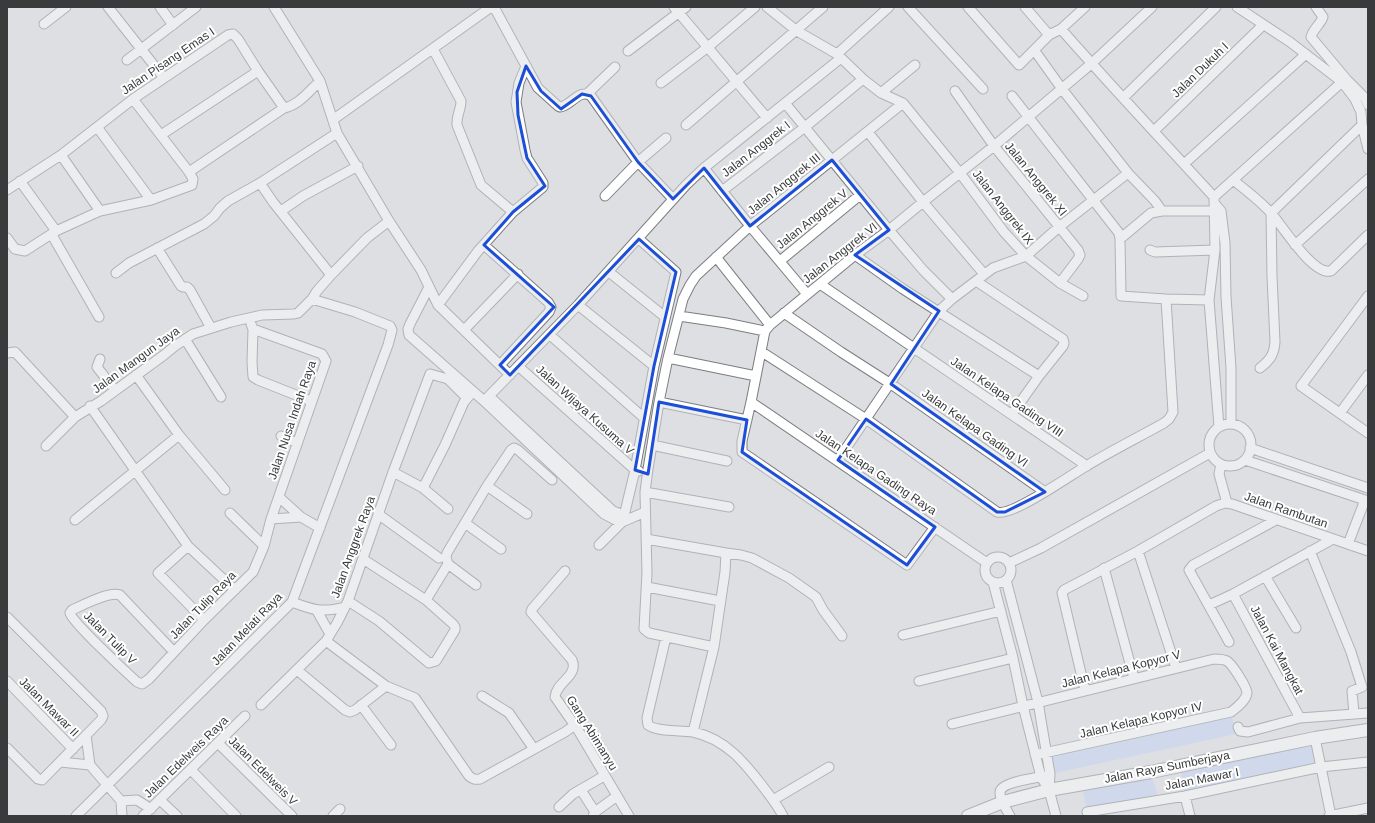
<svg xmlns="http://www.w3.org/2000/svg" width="1375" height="823" viewBox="0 0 1375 823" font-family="Arial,sans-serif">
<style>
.green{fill:#c0d2f9}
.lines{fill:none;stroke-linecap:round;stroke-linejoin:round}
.street-casing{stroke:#7c7d80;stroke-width:11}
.secondary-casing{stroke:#7c7d80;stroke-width:14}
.street{stroke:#fff;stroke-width:9}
.secondary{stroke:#fff;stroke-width:12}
.marked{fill:none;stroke:#1d4ed8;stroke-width:3;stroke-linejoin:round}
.labels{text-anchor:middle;stroke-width:4;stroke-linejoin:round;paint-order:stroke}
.street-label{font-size:12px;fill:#393a3b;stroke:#fff}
</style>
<rect width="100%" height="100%" fill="#dddfe2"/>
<path class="green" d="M1231,712L1236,734L1050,774L1047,754Z
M1315,738L1321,767L1185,796L1180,765Z
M1151,772L1159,800L1087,812L1082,784Z"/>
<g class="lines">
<g class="street-casing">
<path id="street" d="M108,7L164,78
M160,7L173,25
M274,7L320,81L337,133L389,221L421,270L438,305L510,375
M494,7L538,88L558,106L560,107C571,106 579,88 591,96L638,162L673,199
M674,7L767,118
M767,7L797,31L837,54L863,79L881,93L903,103L960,173L1004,232L1026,256L1060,283L1083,296
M908,7L983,89
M968,7L1019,65L1049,35L1061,29L1085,7
M1025,7L1049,35
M1237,7L1290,42L1342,82L1355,99L1361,112L1362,125
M1316,7L1323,17C1320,25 1313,29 1311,37L1347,80L1365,98L1368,105
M44,24L66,7
M1061,29C1111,86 1163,141 1214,197L1215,250L1209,300L1219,427
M433,49L461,101C461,110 456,116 457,125L481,185L513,212
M628,51L686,7
M837,54L889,7
M1037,54L1062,89L1128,173L1155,201L1162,211
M127,60L196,7
M661,83L708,47L755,7
M955,91L994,146L1078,250L1080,255L1078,259L1060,283
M881,93L915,65
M587,94L615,67
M1012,96L1119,233L1120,239L1121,296L1166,299L1209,300
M1123,98L1216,7
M785,103L889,230L923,270L952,299
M334,119L491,7
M686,125L823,7
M97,127L151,200
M1154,131L1263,25
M868,132L923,202L984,274
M161,135L258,71
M61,155L100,211
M1184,164L1306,54
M704,168L750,226L807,294
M189,172L284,108
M1233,180C1246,190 1260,201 1271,213C1282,225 1313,276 1331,271L1368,235
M20,181L56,231
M260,183L273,202L331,275
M7,190L61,155L133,99L228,35L233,34L238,39L258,71L284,108C299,105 309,91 320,81
M722,191L805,127L863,79
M605,196L638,162L666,138
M1214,197L1342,82
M1215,204L1221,211L1225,243L1226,297L1231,368V424
M281,211L303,196L358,166
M52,235L99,317
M7,238L15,249L25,251L56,231L100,211L151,200L192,185L193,179L189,172L133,99
M1120,239L1151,213L1162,211H1219
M484,245L548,302L551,307L549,312L500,365
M1295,245L1368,179
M157,248L181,286L183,287H187L190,290L211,328
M1150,250L1155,252L1215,250
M855,255L903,289L1039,376L1012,414
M716,257L770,325
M780,261L860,195
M609,272L665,317
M116,273L129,263L204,224L214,216L220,208L228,201L260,183L337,133
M976,281L1063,339L1064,343L1063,346L1039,376
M820,284L1087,466
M429,287L410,324L408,329L409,335L484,401L604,514L621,523
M1368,296L1301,386L1368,433
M438,305L478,251L513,212L543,187V183L527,158L525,150L516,102L519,83L526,66
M578,305L654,366
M784,313L841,352L891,384L1045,492
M679,316L726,323L765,331
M251,324L253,329L252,362L253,377L258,380L311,401
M464,330L518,274
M550,335L644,418
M185,339L221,397
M762,352L866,419L997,512C1012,517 1072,474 1088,465C1113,450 1139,437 1164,423L1169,419L1173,412L1166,299
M7,353L15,352L75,417L101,401L164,355L175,346L193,334L231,322L262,315L294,314L298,313L312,299L317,291L331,275L367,238L389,221
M668,358L756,376
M100,359L97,367L115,390
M518,366L635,470L639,471
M1260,368C1270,360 1274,355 1275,342L1272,276L1271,213L1362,125L1368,149
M136,375L179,435L225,490
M489,396L613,511L621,514L625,512L635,470L654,366L676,272L639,239
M484,401L578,305L686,185L704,168L841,58
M659,402L747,420
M751,402L987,563
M90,406L188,546L235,590
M1340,413L1368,375
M1209 445a21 21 0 1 1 42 0a21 21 0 1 1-42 0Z
M281,436L297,443
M652,445L727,461
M46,446L75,417
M1250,448L1368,488
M838,460L939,311L952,299L993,268L1026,256L1059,227L1128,173
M1245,460L1368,501
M1221,464L1219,474L1227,503
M393,472L423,488L448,509
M487,486L527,514
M423,488L445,445L464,402L470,395
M645,492L729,507
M279,497L301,517L320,528
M230,513L264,546
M378,514L439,558
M271,519L301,517
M75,520L179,435
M465,523L501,549
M935,527L907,565L742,452V441L751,402L765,331L770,325L855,255L889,230L923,202L994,146L1091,64L1152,7
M646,539L726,553L741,555L752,558L789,578L816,597L823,610L842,636
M1348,544L1365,500
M599,545L622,522L645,512
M188,546L158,573L204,620
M1138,551L1176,668
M1310,551L1351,652L1362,687L1352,691L1354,714
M985 570a13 13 0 1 1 26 0a13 13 0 1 1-26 0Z
M1009,563L1041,548L1210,453
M448,564L476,585
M1104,568L1134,678
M565,571L532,609L531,612L572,660C579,676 556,682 555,697L578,730L629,816
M1265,576L1296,628
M1006,580L1038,702L1050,774L1049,790L1056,816
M993,582L1013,658L1023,706L1041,777L1049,790
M647,587L720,601
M1233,594L1300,718
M426,600L448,564L446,557L447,553L487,486L511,450L514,448L518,450L552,480
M348,601L379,621L429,663L436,661L455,630V627L453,624L426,600L363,559
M292,602C313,610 322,613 345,607
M1209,605L1233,594L1333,539
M317,611L330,634
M7,617L101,711L103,716L101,720L42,780L38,779L7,748
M903,635L1001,611
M666,637L647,718L648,725C657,732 681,730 693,732C726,739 745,763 764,788C771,797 778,806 783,816
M326,641L386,686L415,698L469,776C473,779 475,780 480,779L565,732L575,725
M1229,642L1189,570L1193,565L1276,520
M714,647L649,633L644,629L647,573L645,492L648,469L659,402L668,358L683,299L690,285L696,276L750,226L903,103
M174,652L120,595C109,591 83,605 72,610L70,613C72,622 126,672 137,682L142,684L149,679L204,620L253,572L264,546L271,519L326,361L322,354L253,329
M297,670L345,710L350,712L355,710L386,686
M7,681L73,749
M919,681L1013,658
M1085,690L1063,597L1062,593L1064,590L1138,551L1216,506L1225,503L1232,504L1368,551
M482,696L509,713L534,749
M261,705L326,641L337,623L348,601L393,472L430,374L448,379L467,398
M361,705L391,745
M952,724L1214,659C1218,659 1223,659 1227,661C1232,664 1247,687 1247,693C1246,701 1236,708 1231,712L1035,755
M1238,727L1240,731L1248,732L1300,718L1368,713
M693,732L714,647L725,572L726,553
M86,735L90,765L121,801L122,816
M1315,738L1331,816
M218,743L292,816
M60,762L90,765
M191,770L236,816
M581,790L595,812
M1185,796L1190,816
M160,800L177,816
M773,800L829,767
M121,801L137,800L151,809
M559,807L573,794L604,776
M1087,812L1185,796L1321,767L1368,762
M76,816L292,602L388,345L392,330L390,326L355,312L312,299
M143,816L245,716
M333,816L340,809
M593,816L595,812L617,796
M1010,816C1006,809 1000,800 1000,793C999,782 1036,778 1045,776
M1329,816L1368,808"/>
</g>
<g class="secondary-casing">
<path id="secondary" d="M968,816L1003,802L1049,790L1151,772L1315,738L1368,730"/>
</g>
<use href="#street" class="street"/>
<use href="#secondary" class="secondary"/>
</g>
<path d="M0 0H1375V823H0ZM526,66L541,91L561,109L582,94L591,96L638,162L673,199L704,168L750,226L832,160L889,230L855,255L939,311L891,384L1045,492L1005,512H997L866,419L838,460L935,527L907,565L742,452L747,420L659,402L648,474L635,470L654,366L676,272L639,239L510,375L500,365L554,307L484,245L513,212L545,186L527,158L518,115L517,92Z" fill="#dddfe2" fill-opacity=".55" fill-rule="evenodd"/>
<path class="marked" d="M526,66L541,91L561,109L582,94L591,96L638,162L673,199L704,168L750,226L832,160L889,230L855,255L939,311L891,384L1045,492L1005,512H997L866,419L838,460L935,527L907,565L742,452L747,420L659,402L648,474L635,470L654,366L676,272L639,239L510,375L500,365L554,307L484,245L513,212L545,186L527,158L518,115L517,92Z"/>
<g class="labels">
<g class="street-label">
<text transform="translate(168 61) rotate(-34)" y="4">Jalan Pisang Emas I</text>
<text transform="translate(1200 70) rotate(-44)" y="4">Jalan Dukuh I</text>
<text transform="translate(756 149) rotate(-38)" y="4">Jalan Anggrek I</text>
<text transform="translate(1036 179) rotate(51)" y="4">Jalan Anggrek XI</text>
<text transform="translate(784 184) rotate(-39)" y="4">Jalan Anggrek III</text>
<text transform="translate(1003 207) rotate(52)" y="4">Jalan Anggrek IX</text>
<text transform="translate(812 219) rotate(-39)" y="4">Jalan Anggrek V</text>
<text transform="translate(840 253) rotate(-38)" y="4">Jalan Anggrek VI</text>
<text transform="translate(136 360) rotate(-36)" y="4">Jalan Mangun Jaya</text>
<text transform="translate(1007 397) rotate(34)" y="4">Jalan Kelapa Gading VIII</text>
<text transform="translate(585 410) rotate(42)" y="4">Jalan Wijaya Kusuma V</text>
<text transform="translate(292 420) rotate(-71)" y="4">Jalan Nusa Indah Raya</text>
<text transform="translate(975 428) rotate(35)" y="4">Jalan Kelapa Gading VI</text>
<text transform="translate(876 472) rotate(34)" y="4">Jalan Kelapa Gading Raya</text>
<text transform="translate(1286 510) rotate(19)" y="4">Jalan Rambutan</text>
<text transform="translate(353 547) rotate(-70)" y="4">Jalan Anggrek Raya</text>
<text transform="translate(203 605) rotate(-46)" y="4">Jalan Tulip Raya</text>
<text transform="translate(247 629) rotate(-46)" y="4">Jalan Melati Raya</text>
<text transform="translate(110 638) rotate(45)" y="4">Jalan Tulip V</text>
<text transform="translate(1277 650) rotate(62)" y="4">Jalan Kai Mangkat</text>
<text transform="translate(1121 669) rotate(-14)" y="4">Jalan Kelapa Kopyor V</text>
<text transform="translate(49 707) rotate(45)" y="4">Jalan Mawar II</text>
<text transform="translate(1141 720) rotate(-13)" y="4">Jalan Kelapa Kopyor IV</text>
<text transform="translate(592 733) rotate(58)" y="4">Gang Abimanyu</text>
<text transform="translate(186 757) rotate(-44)" y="4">Jalan Edelweis Raya</text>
<text transform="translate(1167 767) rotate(-11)" y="4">Jalan Raya Sumberjaya</text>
<text transform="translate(263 771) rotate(45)" y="4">Jalan Edelweis V</text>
<text transform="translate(1202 779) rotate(-11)" y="4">Jalan Mawar I</text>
</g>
</g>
<rect width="1375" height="823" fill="none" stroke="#393a3b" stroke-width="16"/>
</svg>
